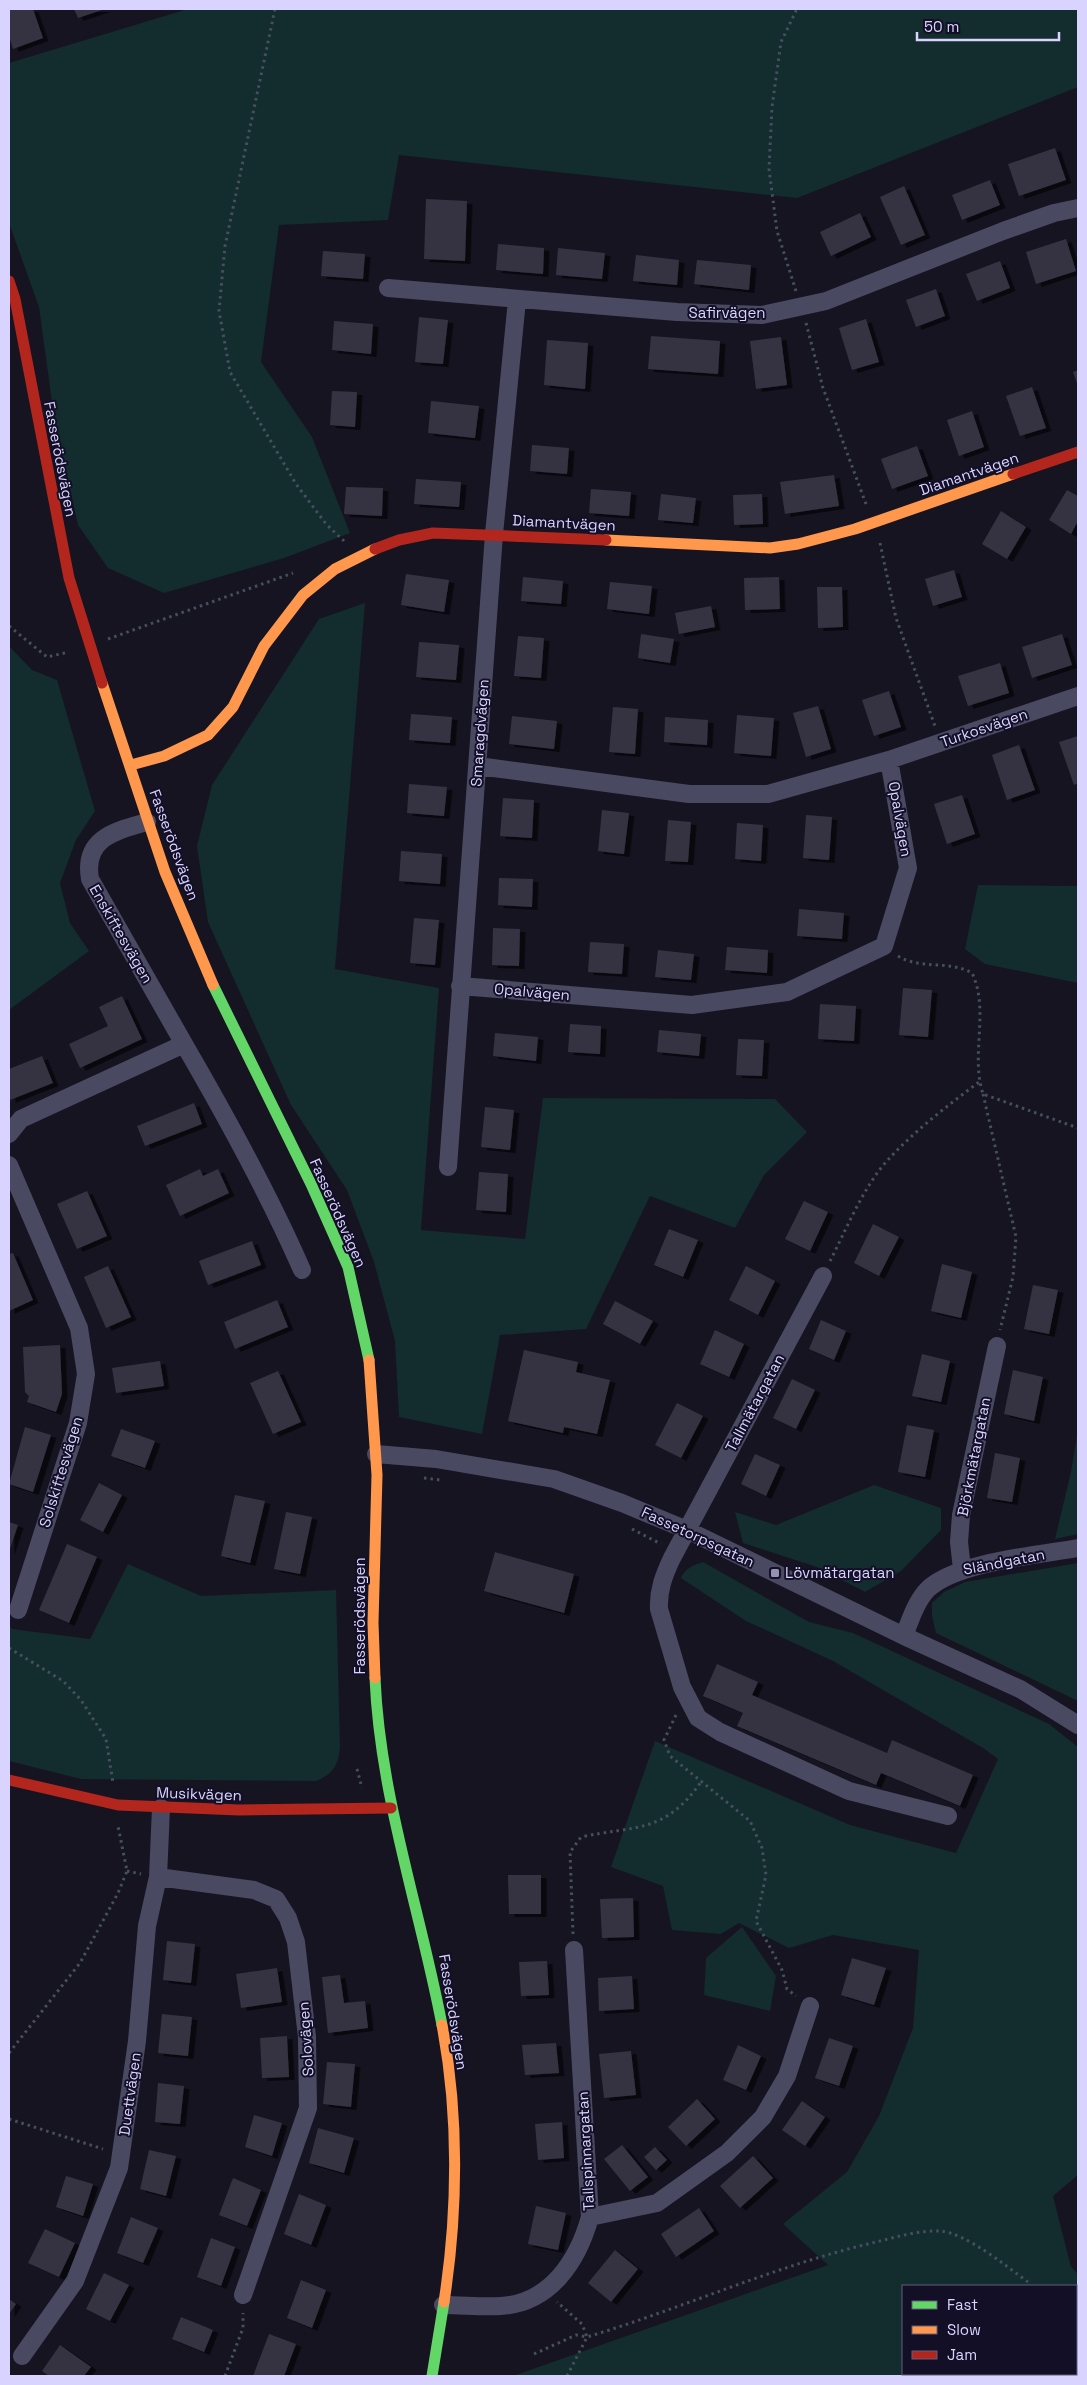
<svg xmlns="http://www.w3.org/2000/svg" width="1087" height="2385" viewBox="0 0 1087 2385" font-family="'Space Grotesk',sans-serif">
<style>
.green{fill:#132c2d;fill-rule:evenodd}
.building{fill:#343243;filter:url(#shadow)}
.lines{fill:none;stroke-linecap:round;stroke-linejoin:round}
.path{stroke:#44505f;stroke-width:3;stroke-dasharray:2.5 4;stroke-linecap:butt}
.street{stroke:#4a4962;stroke-width:18}
.fast{stroke:#63d668;stroke-width:11}
.slow{stroke:#ff974d;stroke-width:11}
.jam{stroke:#b3261e;stroke-width:11}
.poi-dot{fill:#9591b1;stroke:#130f26;stroke-width:2}
.labels{text-anchor:middle;stroke-width:4;stroke-linejoin:round;paint-order:stroke}
.street-label{font-size:15px;fill:#d9d4ff;stroke:#130f26}
.poi-label{font-size:15px;fill:#d9d4ff;stroke:#130f26;text-anchor:start}
</style>
<defs>
<filter id="shadow"><feDropShadow dx="5.5" dy="3" stdDeviation="0" flood-color="#0009"/></filter>
</defs>
<rect width="100%" height="100%" fill="#161421"/>
<path class="green" d="M188,9H1078V87L797,198L399,155L388,220L279,225L261,362L312,437L350,533L284,558L164,593L108,568L78,525L54,416L39,307L9,223V63Z
M365,603L335,969L439,988L421,1230L525,1239L543,1098L775,1099L807,1132L764,1175L735,1228L650,1196L586,1329L500,1335L482,1434L399,1417L395,1341L374,1262L347,1190L291,1105L208,922L197,846L212,785L319,619Z
M9,646L32,670L57,680L95,811L76,840L60,883L70,923L89,951L9,1010Z
M978,885L1078,886V983L985,964L965,949Z
M1078,1428V1534L1055,1539L1071,1472Z
M874,1485L941,1508V1530L901,1571L865,1592L817,1567L743,1543L735,1512L776,1525Z
M703,1562L809,1622L853,1633L1049,1724L1078,1747V2175L1053,2196L1071,2267L1078,2274V2376H513L828,2265L783,2224L847,2172L879,2116L913,2028L919,1950L833,1935L789,1948L739,1923L721,1934L672,1930L663,1886L611,1867L655,1741L850,1825L956,1853L998,1759L983,1748L833,1661L746,1621L681,1578C685,1568 694,1565 703,1562ZM903,2286H1076V2374H903Z
M1078,1563V1701L936,1633L932,1616V1603L944,1592L965,1582Z
M128,1564L201,1596L336,1590L340,1748C338,1766 333,1774 316,1781L81,1779L9,1761V1625L12,1629L90,1639Z
M742,1927L776,1976L770,2011L704,1995L706,1958Z"/>
<path class="building" d="M9,9H33L43,38L13,49L9,36Z
M74,9H105L78,18Z
M1055,148L1066,180L1019,196L1008,164Z
M990,180L1000,205L962,220L952,195Z
M904,186L925,235L901,245L880,197Z
M426,199L467,201L465,261L424,259Z
M860,213L871,237L831,256L820,232Z
M1066,239L1076,271L1036,284L1026,252Z
M498,244L544,248L543,274L496,270Z
M558,248L605,253L602,279L556,275Z
M323,251L365,254L363,279L321,276Z
M636,255L679,260L677,285L633,281Z
M697,260L751,265L749,290L694,284Z
M1000,261L1010,288L977,301L966,274Z
M936,289L945,316L916,327L906,300Z
M419,317L448,320L443,364L415,362Z
M866,319L879,362L852,370L839,328Z
M334,321L373,324L371,354L332,350Z
M651,336L720,341L718,374L648,369Z
M781,337L787,385L756,389L750,341Z
M547,340L588,343L585,389L544,385Z
M1078,370V386L1073,372Z
M1032,387L1046,428L1020,436L1006,396Z
M332,391L357,392L355,427L330,425Z
M431,401L479,406L475,438L428,433Z
M972,411L984,447L959,456L947,420Z
M532,445L569,448L567,474L530,471Z
M917,446L928,476L892,489L881,459Z
M834,475L839,506L785,514L780,482Z
M416,479L461,482L459,507L414,504Z
M346,487L383,488L382,516L344,514Z
M591,489L631,492L629,516L589,513Z
M1067,490L1078,496V521L1071,534L1049,520Z
M661,494L696,498L693,523L658,520Z
M762,494L763,524L734,525L733,495Z
M1001,511L1026,527L1007,559L982,544Z
M954,570L962,597L933,606L925,579Z
M406,574L449,580L444,612L401,605Z
M523,577L563,581L561,604L521,601Z
M779,577L780,609L745,610L744,578Z
M610,582L652,586L649,614L607,609Z
M817,587H842L843,627L818,628Z
M711,606L715,627L679,634L675,613Z
M641,634L674,639L670,663L638,658Z
M1062,634L1072,665L1032,678L1022,647Z
M518,636L544,638L541,678L514,676Z
M419,642L459,645L456,680L416,677Z
M1000,663L1009,693L968,706L958,676Z
M889,691L901,727L874,736L862,700Z
M818,706L831,749L806,757L793,713Z
M613,707L638,709L635,754L609,752Z
M411,714L452,717L450,743L409,740Z
M737,715L774,718L771,756L734,753Z
M512,716L557,721L554,749L509,744Z
M665,717L708,720L707,745L664,742Z
M1078,736V783L1074,785L1059,742Z
M1019,745L1035,790L1007,800L992,755Z
M409,784L447,787L444,816L407,813Z
M962,795L975,834L947,844L934,804Z
M503,798L534,800L532,838L500,836Z
M602,810L629,813L624,854L598,851Z
M806,815L832,817L829,860L803,858Z
M668,820L691,822L688,862L665,861Z
M737,823L763,825L761,861L735,859Z
M401,851L442,854L440,884L399,881Z
M499,878L533,879L532,907L498,905Z
M799,909L844,913L842,939L797,936Z
M414,918L439,920L435,965L410,963Z
M493,928L520,929L519,966L492,965Z
M590,942L624,944L622,974L588,972Z
M727,947L768,950L767,973L725,970Z
M658,950L694,954L691,980L655,977Z
M903,988L932,990L928,1037L899,1035Z
M122,996L142,1039L80,1068L69,1044L108,1026L99,1007Z
M820,1004L856,1006L854,1041L818,1039Z
M570,1024L601,1026L600,1054L568,1052Z
M659,1030L701,1034L699,1056L657,1052Z
M495,1033L538,1037L536,1061L493,1056Z
M738,1039L764,1040L762,1076L736,1075Z
M42,1056L53,1083L10,1100L9,1069Z
M194,1103L202,1124L145,1146L137,1126Z
M485,1107L514,1110L510,1150L481,1147Z
M200,1169L203,1176L218,1169L229,1193L180,1216L166,1185Z
M479,1172L508,1174L506,1212L476,1210Z
M87,1191L107,1236L77,1249L57,1204Z
M804,1201L828,1212L810,1251L785,1239Z
M873,1224L899,1237L879,1276L854,1263Z
M669,1229L698,1240L683,1277L654,1265Z
M252,1241L261,1265L208,1285L199,1261Z
M13,1253L33,1300L9,1311V1254Z
M942,1264L972,1272L961,1318L931,1311Z
M108,1266L131,1317L106,1328L84,1277Z
M746,1266L775,1281L758,1315L729,1300Z
M1033,1285L1058,1290L1049,1334L1024,1329Z
M277,1300L288,1327L235,1349L224,1322Z
M615,1301L653,1321L640,1344L603,1324Z
M821,1320L846,1331L834,1360L809,1349Z
M715,1330L744,1344L729,1377L700,1364Z
M60,1345L62,1394L56,1412L27,1402L29,1396L25,1392L23,1347Z
M524,1350L578,1362L576,1372L610,1380L597,1434L564,1427L563,1433L508,1421Z
M922,1354L950,1361L941,1402L912,1396Z
M160,1361L164,1386L116,1393L112,1368Z
M1013,1370L1043,1377L1034,1421L1004,1414Z
M278,1371L301,1422L273,1434L250,1383Z
M792,1379L815,1390L796,1429L773,1418Z
M677,1403L703,1416L681,1458L655,1445Z
M907,1425L934,1430L925,1477L898,1472Z
M25,1427L51,1435L33,1492L9,1484Z
M121,1429L155,1441L145,1468L111,1456Z
M995,1453L1020,1458L1012,1502L987,1498Z
M755,1454L780,1465L766,1496L741,1484Z
M99,1483L122,1495L103,1532L80,1520Z
M235,1495L265,1501L250,1563L221,1556Z
M286,1512L312,1517L300,1574L274,1569Z
M9,1522L18,1525L9,1552Z
M67,1544L97,1557L69,1623L39,1610Z
M495,1552L574,1574L564,1613L484,1591Z
M717,1664L758,1682L752,1695L887,1753L892,1740L973,1775L960,1806L881,1773L876,1785L737,1726L743,1713L703,1696Z
M508,1875H541V1914H509Z
M633,1898L634,1937L602,1938L600,1899Z
M167,1941L195,1944L191,1983L163,1980Z
M852,1958L886,1968L874,2005L841,1995Z
M547,1961L549,1995L521,1996L519,1962Z
M277,1968L282,2002L241,2008L236,1974Z
M340,1975L344,2003L365,2001L368,2028L328,2033L322,1977Z
M632,1976L634,2009L599,2011L598,1978Z
M162,2014L192,2017L188,2056L158,2053Z
M287,2036L289,2077L262,2078L260,2038Z
M829,2038L853,2046L839,2086L815,2078Z
M556,2043L559,2073L525,2075L522,2045Z
M738,2045L761,2056L746,2090L723,2080Z
M631,2051L636,2095L604,2098L599,2054Z
M327,2062L355,2064L351,2107L323,2104Z
M158,2083L184,2086L180,2124L155,2122Z
M697,2099L715,2119L686,2146L668,2127Z
M802,2101L825,2117L805,2146L782,2130Z
M254,2115L282,2123L272,2156L245,2147Z
M562,2122L564,2158L538,2160L535,2124Z
M318,2128L354,2138L344,2173L309,2163Z
M622,2145L648,2177L630,2191L604,2159Z
M655,2147L667,2160L656,2170L644,2157Z
M149,2150L176,2156L166,2196L140,2189Z
M753,2156L773,2178L740,2208L720,2186Z
M66,2176L93,2184L83,2216L56,2207Z
M233,2178L261,2190L247,2226L219,2215Z
M299,2194L326,2205L311,2245L284,2234Z
M536,2206L566,2213L558,2250L528,2244Z
M699,2208L714,2231L676,2257L661,2234Z
M131,2217L158,2228L143,2263L117,2253Z
M45,2229L75,2243L59,2277L28,2263Z
M211,2238L235,2247L221,2286L197,2277Z
M615,2250L638,2269L611,2302L588,2283Z
M104,2273L129,2285L110,2321L86,2309Z
M301,2280L326,2290L312,2328L287,2318Z
M9,2299L16,2304L9,2314Z
M181,2317L213,2330L204,2352L172,2339Z
M269,2334L296,2344L284,2376H253Z
M60,2345L91,2367L84,2376H49L42,2371Z"/>
<g class="lines">
<path class="path" d="M275,9L225,246L219,311L230,372L296,484L326,524L344,541
M796,291L777,231L769,169L772,107L781,42L796,11L800,9
M806,323L823,388L866,504
M880,543L896,618L935,726
M9,626L47,657L69,652
M108,639L293,573
M898,956C920,970 950,960 972,973C990,1011 970,1054 983,1094L1078,1128
M983,1094L1016,1237L1013,1277L1000,1330
M830,1261C846,1230 863,1188 886,1162C913,1132 947,1106 979,1082
M424,1478L440,1480
M632,1529L661,1544
M9,1648L63,1681L81,1700L106,1739L113,1783
M676,1715L664,1740L670,1756L750,1821L762,1848L766,1875L756,1921L782,1970L787,1989L796,1996
M357,1769L362,1788
M127,1871L141,1874
M573,1934L570,1852L581,1837C637,1825 664,1834 701,1782
M9,2053L80,1963L118,1893L127,1871L118,1826
M9,2119L103,2149
M534,2354L576,2335L587,2337L582,2324L557,2302
M1076,2363L1078,2365
M225,2376L243,2328V2313
M567,2376L587,2337C683,2308 775,2266 872,2243C893,2238 918,2230 940,2231C966,2233 1006,2266 1028,2282L1030,2286"/>
<path class="street" d="M388,288L677,312L762,315L826,301L1003,231L1054,213L1078,208
M889,760L1078,696
M147,822C115,831 83,838 90,879L184,1044
M460,986L692,1005L787,992L884,946L908,868L889,760L768,794H689L478,766
M9,1134L21,1119L184,1044C227,1118 268,1192 302,1270
M9,1165L79,1328L86,1374L78,1423L18,1610
M448,1167L494,534L517,300
M823,1276L672,1558C664,1575 658,1590 659,1609L682,1687L698,1718L720,1732L849,1791L948,1816
M376,1454L436,1459L554,1479L622,1503L687,1530L904,1636L1020,1689L1078,1725
M962,1569L959,1542L961,1515L997,1346
M904,1636C910,1621 916,1601 928,1589C956,1562 1039,1555 1078,1548
M158,1877L254,1890L276,1899L288,1918L296,1942L307,2037L308,2108L243,2295
M590,2217L657,2203L727,2153L763,2117L787,2076L810,2006
M443,2305C462,2305 482,2307 501,2306C551,2303 578,2260 590,2217L574,1950
M22,2356L75,2281L119,2168L137,2041L147,1926L158,1877L161,1808"/>
<path class="fast" d="M213,985L311,1184L348,1267L369,1360
M375,1678C380,1797 420,1909 442,2025
M432,2376L444,2302"/>
<path class="slow" d="M606,540L770,548L798,544L855,529L1013,474
M102,683L165,872L213,985
M131,765L164,756L208,735L233,707L264,646L303,595L335,569L375,549
M369,1360L377,1475L373,1623L375,1678
M442,2025C459,2114 458,2212 444,2302"/>
<path class="jam" d="M9,281L15,299L69,578L102,683
M1013,474L1078,452
M375,549L399,540L433,533L606,540
M9,1780L118,1805L239,1810L391,1808"/>
</g>
<rect class="poi-dot" x="770" y="1568" width="10" height="10" rx="2.5"/>
<g class="labels">
<g class="street-label">
<text x="727" y="318">Safirvägen</text>
<text transform="translate(60 459) rotate(79)" y="5">Fasserödsvägen</text>
<text transform="translate(969 474) rotate(-19)" y="5">Diamantvägen</text>
<text transform="translate(564 523) rotate(3)" y="5">Diamantvägen</text>
<text transform="translate(984 728) rotate(-19)" y="5">Turkosvägen</text>
<text transform="translate(480 733) rotate(-86)" y="5">Smaragdvägen</text>
<text transform="translate(900 819) rotate(80)" y="5">Opalvägen</text>
<text transform="translate(174 845) rotate(70)" y="5">Fasserödsvägen</text>
<text transform="translate(121 934) rotate(60)" y="5">Enskiftesvägen</text>
<text transform="translate(532 992) rotate(5)" y="5">Opalvägen</text>
<text transform="translate(338 1213) rotate(66)" y="5">Fasserödsvägen</text>
<text transform="translate(755 1403) rotate(-62)" y="5">Tallmätargatan</text>
<text transform="translate(974 1457) rotate(-79)" y="5">Björkmätargatan</text>
<text transform="translate(61 1472) rotate(-73)" y="5">Solskiftesvägen</text>
<text transform="translate(698 1537) rotate(25)" y="5">Fassetorpsgatan</text>
<text transform="translate(1004 1562) rotate(-11)" y="5">Sländgatan</text>
<text transform="translate(360 1616) rotate(-90)" y="5">Fasserödsvägen</text>
<text transform="translate(199 1794) rotate(2)" y="5">Musikvägen</text>
<text transform="translate(453 2012) rotate(81)" y="5">Fasserödsvägen</text>
<text transform="translate(306 2039) rotate(-94)" y="5">Solovägen</text>
<text transform="translate(130 2094) rotate(-82)" y="5">Duettvägen</text>
<text transform="translate(586 2151) rotate(-93)" y="5">Tallspinnargatan</text>
</g>
<g class="poi-label">
<text x="785" y="1578">Lövmätargatan</text>
</g>
</g>
<rect width="1087" height="2385" fill="none" stroke="#d9d4ff" stroke-width="20"/>
<rect x="902" y="2285" width="175" height="90" fill="#130f26" stroke="#625e7d"/>
<rect x="912" y="2301" width="25" height="8" fill="#63d668" stroke="#625e7d"/>
<text x="947" y="2310" font-size="15" fill="#d9d4ff">Fast</text>
<rect x="912" y="2326" width="25" height="8" fill="#ff974d" stroke="#625e7d"/>
<text x="947" y="2335" font-size="15" fill="#d9d4ff">Slow</text>
<rect x="912" y="2351" width="25" height="8" fill="#b3261e" stroke="#625e7d"/>
<text x="947" y="2360" font-size="15" fill="#d9d4ff">Jam</text>
<path d="M917 32v8h142v-8" fill="none" stroke="#d9d4ff" stroke-width="2.5"/>
<text x="924" y="32" font-size="15" fill="#d9d4ff" stroke="#130f26" stroke-width="4" paint-order="stroke">50 m</text>
</svg>
